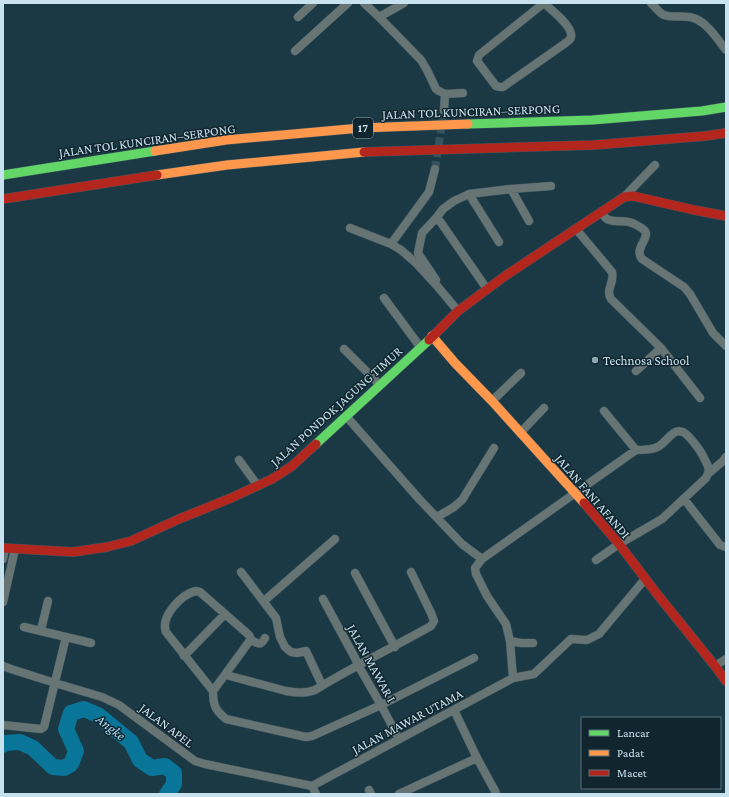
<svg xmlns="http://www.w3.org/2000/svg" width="729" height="797" viewBox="0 0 729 797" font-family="'Crimson Pro',serif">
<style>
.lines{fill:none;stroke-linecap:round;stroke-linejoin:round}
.river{stroke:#087599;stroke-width:16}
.street-tunnel{stroke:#35525e;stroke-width:8;stroke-dasharray:8 4;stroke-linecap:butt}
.street-casing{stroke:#3d565f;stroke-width:9}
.fast-casing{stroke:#3d565f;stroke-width:10}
.slow-casing{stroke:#3d565f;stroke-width:10}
.jam-casing{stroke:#3d565f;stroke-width:10}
.street{stroke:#667474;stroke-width:8}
.fast{stroke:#63d668;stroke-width:9}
.slow{stroke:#ff974d;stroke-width:9}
.jam{stroke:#b3261e;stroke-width:9}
.poi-dot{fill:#8ba6b2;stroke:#10252e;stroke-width:1.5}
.labels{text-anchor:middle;stroke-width:3;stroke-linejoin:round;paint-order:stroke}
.shield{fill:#10252e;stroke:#91a9b4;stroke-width:1}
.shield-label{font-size:12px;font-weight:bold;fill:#c8e1ee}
.street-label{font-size:13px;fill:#c8e1ee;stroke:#10252e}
.poi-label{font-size:13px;fill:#c8e1ee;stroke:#10252e;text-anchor:start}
.water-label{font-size:14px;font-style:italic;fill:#a7dcf5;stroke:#10252e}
</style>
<rect width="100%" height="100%" fill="#1b3944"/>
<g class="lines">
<path class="river" d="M3,745L4,743L20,742L33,748L53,767L64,768L71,764L76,751L66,729L71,713L84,709L98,715L131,742L140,760L152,768L165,766L174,773V784L167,794"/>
<path class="street-tunnel" d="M435,169L444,111"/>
<g class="street-casing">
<path id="street" d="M364,3L379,17L421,60L427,70L436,89L439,91L445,94L463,93
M544,3L479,55L477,61L496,86L500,87H503L567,42C570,40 572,38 571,34C570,24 551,10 544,3
M651,3C655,7 658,11 662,14C671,20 685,13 696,19C708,24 718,40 726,50
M298,17L313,3
M379,17L404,3
M295,51L348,3
M444,111L445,94
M511,189L529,221
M469,194L499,242
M624,197L655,165
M601,212C603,214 604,217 607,219C614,223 622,220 629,222C633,223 641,227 644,230C652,237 633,248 642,259L684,287L690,294L713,333L726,346
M437,217L487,289
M350,228L391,244L401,250L416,263L438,287L458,311
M576,229L612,272C615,283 605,289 611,299L661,348L700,398
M391,244L429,192L435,169
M436,280L418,253L422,233L437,217L443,209L454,201L469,194L511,189L551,186
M384,298L421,348
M344,349L380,385
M636,371L661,348
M492,401L521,373
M604,411L636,450
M346,416L420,500L462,544L482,559
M520,433L544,408
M239,460L258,486
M709,473L723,461L726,457
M684,499L720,545L726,547
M437,517L454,507L462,500L494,448
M3,559L5,548
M241,572L276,618L280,637L285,647L291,652L297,653L306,651L322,685
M355,573L395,647
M196,591L200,592L249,635L251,639L213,691L166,632C160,616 182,594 196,591Z
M323,599L355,658L358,665L381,705L399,739
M264,601L335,539
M3,602L15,549
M24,627L91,643
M41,630L48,601
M251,640C258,644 261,646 265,638
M510,641L521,643H533
M184,656L225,614
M3,666L11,669L55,683L102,697L119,705L195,761L205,764L312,786
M715,666L726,659
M226,675L286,691C296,693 305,694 315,690C352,667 392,648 431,626L434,621L431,613L411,572
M513,678L510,641L506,624L487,596L476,574L475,568L482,559L636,450C642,450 649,450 655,448C663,446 667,437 674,433C676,431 680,431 683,432C689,435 701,451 704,458C708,466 711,469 706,478L662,519L619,544L596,560
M213,691C213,705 215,710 226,719L306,737L312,736L381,705L474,658
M454,710L477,758L495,791L496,794
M3,725L41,729L44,727L66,637
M312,786L513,678L534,674L571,639L587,640L599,634L645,579
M312,786L316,794
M369,790L371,794
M399,794L477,758"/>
</g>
<g class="fast-casing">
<path id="fast" d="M468,124L592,120L702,111L726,107
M3,175L155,151
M316,444L429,340"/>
</g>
<g class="slow-casing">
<path id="slow" d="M155,151L226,140L361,128L468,124
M157,175L227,165L364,152
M432,336L455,363L492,401L584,503"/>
</g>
<g class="jam-casing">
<path id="jam" d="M364,152L594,145L705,136L726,133
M3,199L157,175
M429,340L458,311L505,276L624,197L633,196L694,210L726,216
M584,503L619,544L657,594L715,666L726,681
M3,548L73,552L107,547L131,541L179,519L231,498L272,479L292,466L316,444"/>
</g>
<use href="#street" class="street"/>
<use href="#fast" class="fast"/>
<use href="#slow" class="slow"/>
<use href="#jam" class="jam"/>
</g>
<circle class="poi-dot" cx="595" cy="360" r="4"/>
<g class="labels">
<rect class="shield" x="353" y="118" width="20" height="20" rx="3"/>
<g class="shield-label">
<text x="363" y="132">17</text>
</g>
<g class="street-label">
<text transform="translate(471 111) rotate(-2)" y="5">JALAN TOL KUNCIRAN–SERPONG</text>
<text transform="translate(147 140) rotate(-8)" y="5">JALAN TOL KUNCIRAN–SERPONG</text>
<text transform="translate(336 406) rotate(-42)" y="5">JALAN PONDOK JAGUNG TIMUR</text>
<text transform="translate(593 496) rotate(49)" y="5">JALAN FANI AFANDI</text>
<text transform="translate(372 663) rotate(61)" y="5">JALAN MAWAR I</text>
<text transform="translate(407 721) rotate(-28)" y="5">JALAN MAWAR UTAMA</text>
<text transform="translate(167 725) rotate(37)" y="5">JALAN APEL</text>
</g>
<g class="poi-label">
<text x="603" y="365">Technosa School</text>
</g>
<g class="water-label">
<text transform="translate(111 727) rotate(38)" y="5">Angke</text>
</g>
</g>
<rect width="729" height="797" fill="none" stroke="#c8e1ee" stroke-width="8"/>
<rect x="581" y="717" width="140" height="72" fill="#10252e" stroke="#5a707b"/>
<rect x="589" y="730" width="20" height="6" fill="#63d668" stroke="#5a707b"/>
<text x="617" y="737" font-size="12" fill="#c8e1ee">Lancar</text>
<rect x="589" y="750" width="20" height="6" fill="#ff974d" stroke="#5a707b"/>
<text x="617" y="757" font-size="12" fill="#c8e1ee">Padat</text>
<rect x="589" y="770" width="20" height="6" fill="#b3261e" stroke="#5a707b"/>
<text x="617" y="777" font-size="12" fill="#c8e1ee">Macet</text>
</svg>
